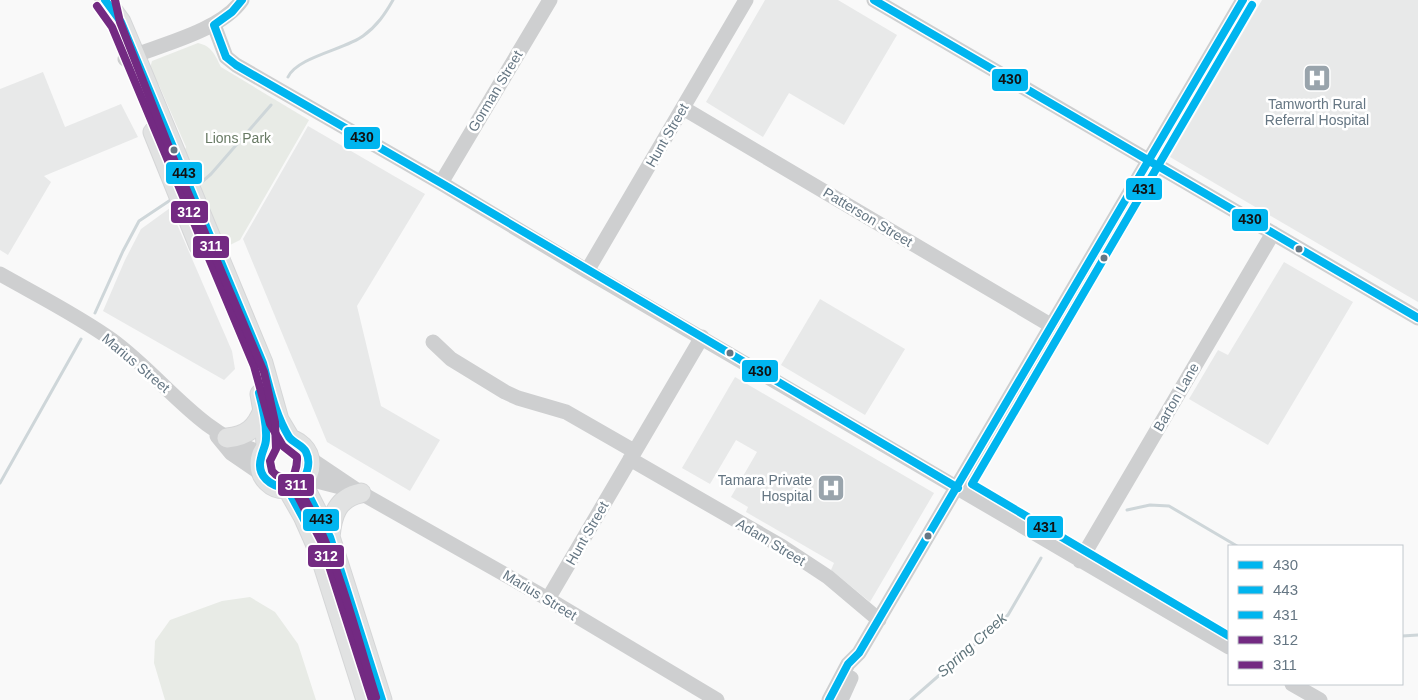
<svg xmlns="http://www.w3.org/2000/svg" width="1418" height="700" viewBox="0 0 1418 700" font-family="Arial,sans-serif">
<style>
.built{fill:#e8e9e9}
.green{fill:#e8ebe6}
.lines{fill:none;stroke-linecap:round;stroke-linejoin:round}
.stream{stroke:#ced6d9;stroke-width:3}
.major-casing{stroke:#d5d6d7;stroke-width:21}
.minor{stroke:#cecfd0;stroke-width:15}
.major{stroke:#e1e2e2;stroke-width:19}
.bus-1-casing{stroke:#fff;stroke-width:11}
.bus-2-casing{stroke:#fff;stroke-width:11}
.bus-3-casing{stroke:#fff;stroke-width:11}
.bus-4-casing{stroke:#fff;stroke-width:11}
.bus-5-casing{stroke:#fff;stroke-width:11}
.bus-1{stroke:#00b5ef;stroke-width:8}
.bus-2{stroke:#00b5ef;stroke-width:8}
.bus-3{stroke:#00b5ef;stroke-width:8}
.bus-4{stroke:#732a82;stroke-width:8}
.bus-5{stroke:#732a82;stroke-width:8}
.bus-dot{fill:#657683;stroke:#fff;stroke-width:2}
.labels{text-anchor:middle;stroke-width:5;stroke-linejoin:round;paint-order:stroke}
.street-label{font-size:14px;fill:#657683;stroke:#fff}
.poi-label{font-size:14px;fill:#657683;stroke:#fff}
.park-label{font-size:14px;fill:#687a64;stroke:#fff}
.water-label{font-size:15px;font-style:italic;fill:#60757c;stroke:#fff}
.line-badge{stroke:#fff;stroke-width:2}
.badge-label{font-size:14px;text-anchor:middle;font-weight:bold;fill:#fff}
.pale-badge-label{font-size:14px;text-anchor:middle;font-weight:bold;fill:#111}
</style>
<rect width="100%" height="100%" fill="#f9f9f9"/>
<path class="built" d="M765,0H838L897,35L844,125L789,93L763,137L706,102Z
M1262,0H1418V302L1170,157Z
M43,72L65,127L121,104L138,137L44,176L51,182L8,255L0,250V89Z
M308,126L425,194L357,306L381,406L440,440L410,491L327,442L243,239Z
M170,208L232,351L235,369L224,380L103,311L125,260L141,229Z
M1284,262L1353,302L1268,445L1189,399L1218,350L1228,355Z
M820,299L905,349L865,415L781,365Z
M735,377L934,493L870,602L831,570L834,563L746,512L748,507L731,497L757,452L736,440L710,484L682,468Z"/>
<path class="green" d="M198,43C212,46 215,55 221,67L309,120L240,240L218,251L182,158L186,147L159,85L151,80L149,72L152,61Z
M250,597L275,612L298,644L316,700H165L154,663L155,641L170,620L222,601Z"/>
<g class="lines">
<path class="stream" d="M288,77C297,57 346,49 363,36C377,26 385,14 393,0
M196,187L211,174L271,105
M95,313L123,251L139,221L172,199
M0,483L81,339
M1127,510L1150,505L1169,506L1237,546
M1402,636L1418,635
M911,700L1008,615L1041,558"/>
<g class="major-casing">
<path id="major" d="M105,0L121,22L135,55L263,363L279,420L291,440
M153,132L199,246
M260,394L265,423L266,448
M227,438C247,436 256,428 263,410
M260 464a25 25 0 1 1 50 0a25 25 0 1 1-50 0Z
M302,482L330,537L382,700
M287,488L303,516L319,552L366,700
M330,537C332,515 337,498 361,493"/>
</g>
<path class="minor" d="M874,0L1418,318
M214,25L226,57L236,65L441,183L587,271L1229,647
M125,59C160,45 221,31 242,0
M683,108L1052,326
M441,183L550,0
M587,271L746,0
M0,274C37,295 77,315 112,340C164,378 197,433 262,453
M433,342L451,359L505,392L518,398L566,412L634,451
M217,436L231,453L263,475
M309,458L361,493L548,599L717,700
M630,459L781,546L828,577L879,620
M305,478L348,489
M1080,561L1273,233
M548,599L702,337
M1292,684L1320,700
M829,700L848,664L859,653L1243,0
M841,700L851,678"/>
<use href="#major" class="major"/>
<g class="bus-1-casing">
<path id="bus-1" d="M242,0L232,12L214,25L226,57L236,65L441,183L958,488
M874,0L1418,318
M829,700L848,664L859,653L1243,0"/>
</g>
<g class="bus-2-casing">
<path id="bus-2" d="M105,0L121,22L263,363C270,388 275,414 289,437C293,443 303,445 306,452C311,462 307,474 302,482L330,537L382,700
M259,393C263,408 267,424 266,439C266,446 262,451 261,458C256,476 271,487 287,488L308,527"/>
</g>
<g class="bus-3-casing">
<path id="bus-3" d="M1229,636L972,484L1252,5"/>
</g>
<g class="bus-4-casing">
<path id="bus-4" d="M97,6L112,27L254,366L270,424L283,446L297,457C298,470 292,475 292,485L321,541L372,700"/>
</g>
<g class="bus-5-casing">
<path id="bus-5" d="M115,0L120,22L172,155L264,372L275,422L276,449L270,461L272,471L276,475L294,481C336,546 353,625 376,697"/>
</g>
<use href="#bus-1" class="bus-1"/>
<use href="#bus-2" class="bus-2"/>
<use href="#bus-3" class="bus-3"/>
<use href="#bus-4" class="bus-4"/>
<use href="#bus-5" class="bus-5"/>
</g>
<defs>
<g id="hospital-square" transform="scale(1.4375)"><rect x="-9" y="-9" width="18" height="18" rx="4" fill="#99a4ac" stroke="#fff"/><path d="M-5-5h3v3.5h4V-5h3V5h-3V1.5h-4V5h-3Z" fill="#fff"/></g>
</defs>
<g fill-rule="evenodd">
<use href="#hospital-square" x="1317" y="78"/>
<use href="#hospital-square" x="831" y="488"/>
</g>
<g class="bus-dot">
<circle cx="174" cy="150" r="4.5"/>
<circle cx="1299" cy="249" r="4.5"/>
<circle cx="1104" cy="258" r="4.5"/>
<circle cx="730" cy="353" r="4.5"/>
<circle cx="928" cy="536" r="4.5"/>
</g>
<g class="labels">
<g class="street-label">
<text transform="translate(495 91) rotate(-59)" y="5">Gorman Street</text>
<text transform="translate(667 135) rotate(-60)" y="5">Hunt Street</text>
<text transform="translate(868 217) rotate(31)" y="5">Patterson Street</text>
<text transform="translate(136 363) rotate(40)" y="5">Marius Street</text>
<text transform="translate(1176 397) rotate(-60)" y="5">Barton Lane</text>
<text transform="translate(587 533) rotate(-60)" y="5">Hunt Street</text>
<text transform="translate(771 542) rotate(31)" y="5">Adam Street</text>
<text transform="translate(540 595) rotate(31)" y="5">Marius Street</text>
</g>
<g class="poi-label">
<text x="1317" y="109">Tamworth Rural<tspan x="1317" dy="16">Referral Hospital</tspan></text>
<text x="812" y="485" text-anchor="end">Tamara Private<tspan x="812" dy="16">Hospital</tspan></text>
</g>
<g class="park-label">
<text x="238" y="143">Lions Park</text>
</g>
<g class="water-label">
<text transform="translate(972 645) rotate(-42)" y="5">Spring Creek</text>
</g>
</g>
<g class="line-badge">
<rect x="991" y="68" width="38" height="24" rx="5" fill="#00b5ef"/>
<rect x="343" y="126" width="38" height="24" rx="5" fill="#00b5ef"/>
<rect x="165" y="161" width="38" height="24" rx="5" fill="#00b5ef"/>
<rect x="1125" y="177" width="38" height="24" rx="5" fill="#00b5ef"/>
<rect x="170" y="200" width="39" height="24" rx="5" fill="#732a82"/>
<rect x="1231" y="208" width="38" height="24" rx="5" fill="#00b5ef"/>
<rect x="192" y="235" width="38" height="24" rx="5" fill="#732a82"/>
<rect x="741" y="359" width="38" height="24" rx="5" fill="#00b5ef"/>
<rect x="277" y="473" width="38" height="24" rx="5" fill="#732a82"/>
<rect x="302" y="508" width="38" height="24" rx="5" fill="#00b5ef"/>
<rect x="1026" y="515" width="38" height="24" rx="5" fill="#00b5ef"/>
<rect x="307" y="544" width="38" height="24" rx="5" fill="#732a82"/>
</g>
<g class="badge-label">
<text x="189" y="217">312</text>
<text x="211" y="251">311</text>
<text x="296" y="490">311</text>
<text x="326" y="561">312</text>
</g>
<g class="pale-badge-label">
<text x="1010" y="84">430</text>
<text x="362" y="142">430</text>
<text x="184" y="178">443</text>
<text x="1144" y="194">431</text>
<text x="1250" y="224">430</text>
<text x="760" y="376">430</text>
<text x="321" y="524">443</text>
<text x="1045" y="532">431</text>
</g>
<rect x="1228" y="545" width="175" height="140" fill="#ffffff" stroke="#c1c8cd"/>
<rect x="1238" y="561" width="25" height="8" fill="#00b5ef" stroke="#c1c8cd"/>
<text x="1273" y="570" font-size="15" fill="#657683">430</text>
<rect x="1238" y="586" width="25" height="8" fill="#00b5ef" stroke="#c1c8cd"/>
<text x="1273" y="595" font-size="15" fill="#657683">443</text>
<rect x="1238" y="611" width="25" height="8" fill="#00b5ef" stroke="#c1c8cd"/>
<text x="1273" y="620" font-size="15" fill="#657683">431</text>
<rect x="1238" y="636" width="25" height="8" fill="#732a82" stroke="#c1c8cd"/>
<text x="1273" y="645" font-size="15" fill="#657683">312</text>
<rect x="1238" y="661" width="25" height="8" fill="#732a82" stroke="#c1c8cd"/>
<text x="1273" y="670" font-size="15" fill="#657683">311</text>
</svg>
